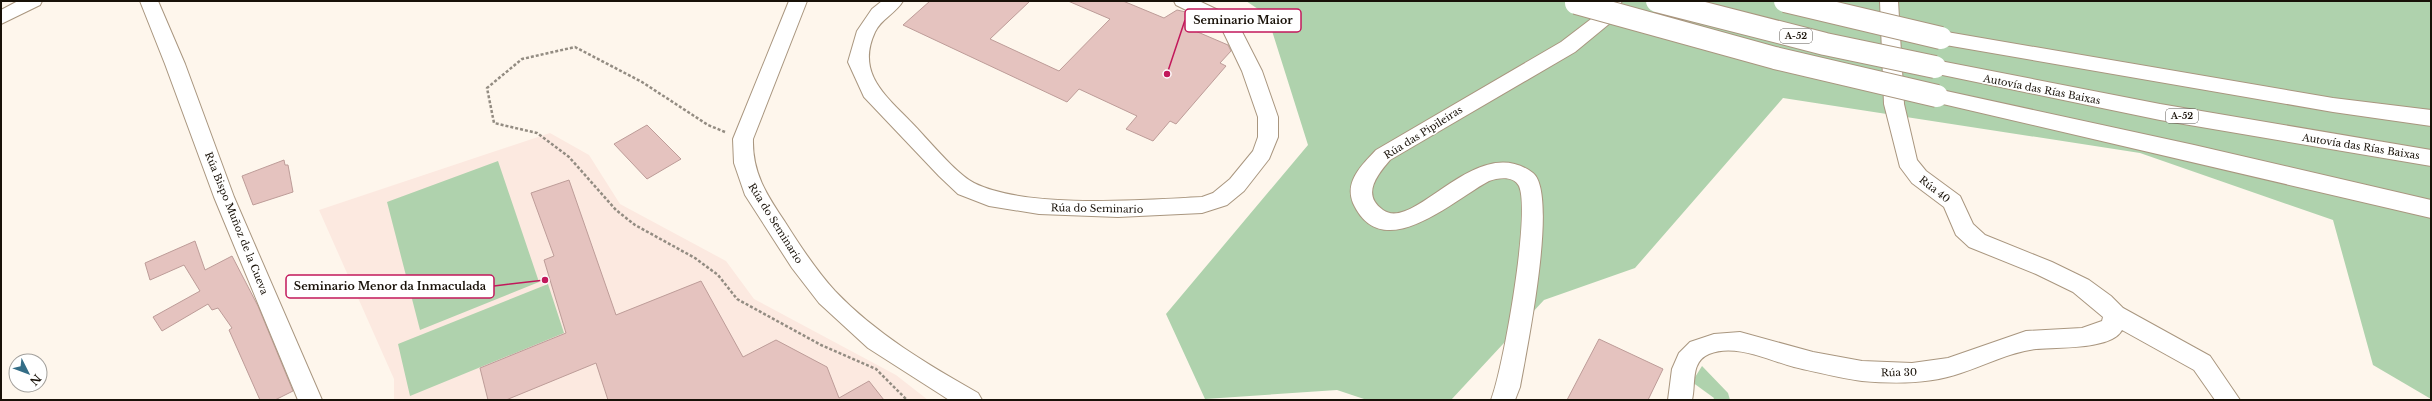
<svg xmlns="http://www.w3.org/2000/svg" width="2432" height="401" viewBox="0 0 2432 401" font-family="'Libre Baskerville',serif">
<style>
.education{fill:#fce9e0}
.green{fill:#afd2ad}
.building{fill:#e5c3bf;stroke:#bd9c98}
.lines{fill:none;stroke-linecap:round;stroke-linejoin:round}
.minor-casing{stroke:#a9967f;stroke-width:2}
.highway-casing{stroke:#a9967f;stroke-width:2}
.path{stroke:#938c82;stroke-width:2.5;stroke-dasharray:3 2;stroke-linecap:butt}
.minor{fill:#fff;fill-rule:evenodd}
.highway{fill:#fff;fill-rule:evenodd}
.highway-bridge-casing{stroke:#a9967f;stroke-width:24;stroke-linecap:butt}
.highway-bridge{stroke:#fff;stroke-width:22}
.labels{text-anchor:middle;stroke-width:3.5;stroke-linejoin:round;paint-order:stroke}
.shield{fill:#fff;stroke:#5d5852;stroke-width:1}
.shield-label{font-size:9px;font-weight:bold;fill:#181108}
.street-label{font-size:10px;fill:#181108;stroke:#fff}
.leader{fill:none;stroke:#c2185b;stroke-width:1.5}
.callout-dot{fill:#c2185b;stroke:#fff;stroke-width:1.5}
.callout{fill:#fff;stroke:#c2185b;stroke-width:1.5}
.callout-label{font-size:11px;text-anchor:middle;font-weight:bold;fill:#181108}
</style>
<rect width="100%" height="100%" fill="#fef6ec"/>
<path class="education" d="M550,133L589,155L620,204L726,261L754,299L896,375L928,400H394V379L319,210Z"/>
<path class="green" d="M1246,1H2431V399L2373,365L2333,220L2140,153L1783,98L1635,268L1544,300L1451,400H1367L1337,390L1205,399L1166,314L1308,145L1267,15Z
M498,161L539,282L420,330L387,202Z
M548,284L564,333L410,396L398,344Z
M1702,366L1728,393L1730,400H1713L1714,398L1692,382Z"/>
<path class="building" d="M930,1H1030L990,39L1059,71L1110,19L1068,1H1123L1164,18L1177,10L1186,12L1199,18L1198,26L1193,30L1228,45L1231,51L1220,63L1226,66L1176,124L1170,121L1153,141L1126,129L1137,116L1079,89L1067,102L903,25Z
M647,125L681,159L647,179L614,144Z
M284,160L285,165H288L293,192L253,205L242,176Z
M569,180L616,315L701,281L743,357L776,340L827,367L839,398L869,381L884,400H608L596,363L506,400H488L480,368L566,333L544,260L554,256L531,193Z
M195,241L205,270L232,256L258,306L293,391L275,400H260L229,330L232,328L218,308L212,310L208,304L162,331L153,317L200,291L184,265L150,280L145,263Z
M1599,339L1663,369L1648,400H1567Z"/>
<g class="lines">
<g class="minor-casing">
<path id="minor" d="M18,1H42L40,5L1,24V10Z
M140,1H158L185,64L234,197L322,400H298L214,197L165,64Z
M789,1H807L753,139C752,173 767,195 785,222C800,246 816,270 835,291C876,334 927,364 978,393L982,400H949L943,396L868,348L819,303L792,268L745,195L734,163L733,139Z
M882,1H903C896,13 881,19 875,32C856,73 885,95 911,122C927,138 955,173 974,183C1026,209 1142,200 1202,197L1213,193L1230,179L1253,151L1258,137V117L1242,71L1221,27L1176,5L1174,1H1199L1235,18L1262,71L1278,117V137L1269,159L1244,191L1227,205L1202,213L1118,217L1039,214L989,206L958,194L939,176L864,97L848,62L857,31L872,9Z
M1604,1H1622L1609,24L1575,52L1390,160C1377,175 1361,195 1383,210C1415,233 1477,130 1533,173C1559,194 1526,353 1520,387L1515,400H1491C1503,370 1531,213 1519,186C1513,175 1498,178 1489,181C1453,200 1382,267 1353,203C1344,181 1363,164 1376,150L1561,42L1595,16Z
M1880,1H1898L1904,104L1917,160L1926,171L1960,196L1973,224L1985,235L2052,262L2089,280L2111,296L2123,308L2210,356L2240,400H2215L2194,370L2122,330C2112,350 2056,347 2036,349C2010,352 1986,365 1961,373C1930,384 1895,384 1862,381C1839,378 1816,372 1794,367C1768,360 1735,343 1709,354C1690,362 1696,384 1692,400H1668L1672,369L1679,353L1690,342L1714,334L1740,332L1813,352L1862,361L1912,363L1948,358L2026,331L2082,328L2102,321L2103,317L2073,292L2036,274L1969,247L1956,235L1944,207L1912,183L1900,167L1884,104Z"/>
</g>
<g class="highway-casing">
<path id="highway" d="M1941,31L2333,98L2431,110V126L2333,112L1934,43L1931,38L1934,33Z
M1935,60L2160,104L2431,150V166L2160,120L1928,72L1925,67L1928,62Z
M1937,89L2194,145L2431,200V218L1930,101L1927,96L1930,91Z"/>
</g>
<path class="path" d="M725,132L708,125L642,82L575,47L522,59L487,88L494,123L537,133L569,157L616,210L635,225L695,258L718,275L737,299L821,345L876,369L907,400"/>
<use href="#minor" class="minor"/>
<use href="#highway" class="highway"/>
<g class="highway-bridge-casing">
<path id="highway-bridge" d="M1657,1L1825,44L1935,67
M1785,1L1941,38
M1576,3L1775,58L1937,96"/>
</g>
<use href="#highway-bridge" class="highway-bridge"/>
</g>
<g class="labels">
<g class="shield">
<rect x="1780" y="29" width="32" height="14" rx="3"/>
<rect x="2166" y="109" width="32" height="14" rx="3"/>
</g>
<g class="shield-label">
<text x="1796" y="39">A-52</text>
<text x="2182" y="119">A-52</text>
</g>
<g class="street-label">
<text transform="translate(2042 89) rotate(11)" y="4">Autovía das Rías Baixas</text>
<text transform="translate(1423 132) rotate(-32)" y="4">Rúa das Pipileiras</text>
<text transform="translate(2361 146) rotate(9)" y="4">Autovía das Rías Baixas</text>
<text transform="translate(1935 189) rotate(38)" y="4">Rúa 40</text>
<text transform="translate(1097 208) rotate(1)" y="4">Rúa do Seminario</text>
<text transform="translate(237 223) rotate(68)" y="4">Rúa Bispo Muñoz de la Cueva</text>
<text transform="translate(776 223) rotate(58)" y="4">Rúa do Seminario</text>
<text transform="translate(1899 372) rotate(-1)" y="4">Rúa 30</text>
</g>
</g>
<path class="leader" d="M1167 74L1185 20M545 280L494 286"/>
<g class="callout-dot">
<circle cx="1167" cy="74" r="4"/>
<circle cx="545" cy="280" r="4"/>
</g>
<g class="callout">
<rect x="1185" y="9" width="116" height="23" rx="4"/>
<rect x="286" y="275" width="208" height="23" rx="4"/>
</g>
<g class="callout-label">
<text x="1243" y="24">Seminario Maior</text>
<text x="390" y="290">Seminario Menor da Inmaculada</text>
</g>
<rect width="2432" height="401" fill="none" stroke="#181108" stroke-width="4"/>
<g transform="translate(28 373) rotate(132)"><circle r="19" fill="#ffffff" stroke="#a3a09c"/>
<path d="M0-3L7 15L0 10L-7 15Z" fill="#346d86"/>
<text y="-6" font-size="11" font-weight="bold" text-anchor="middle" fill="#181108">N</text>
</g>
</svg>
